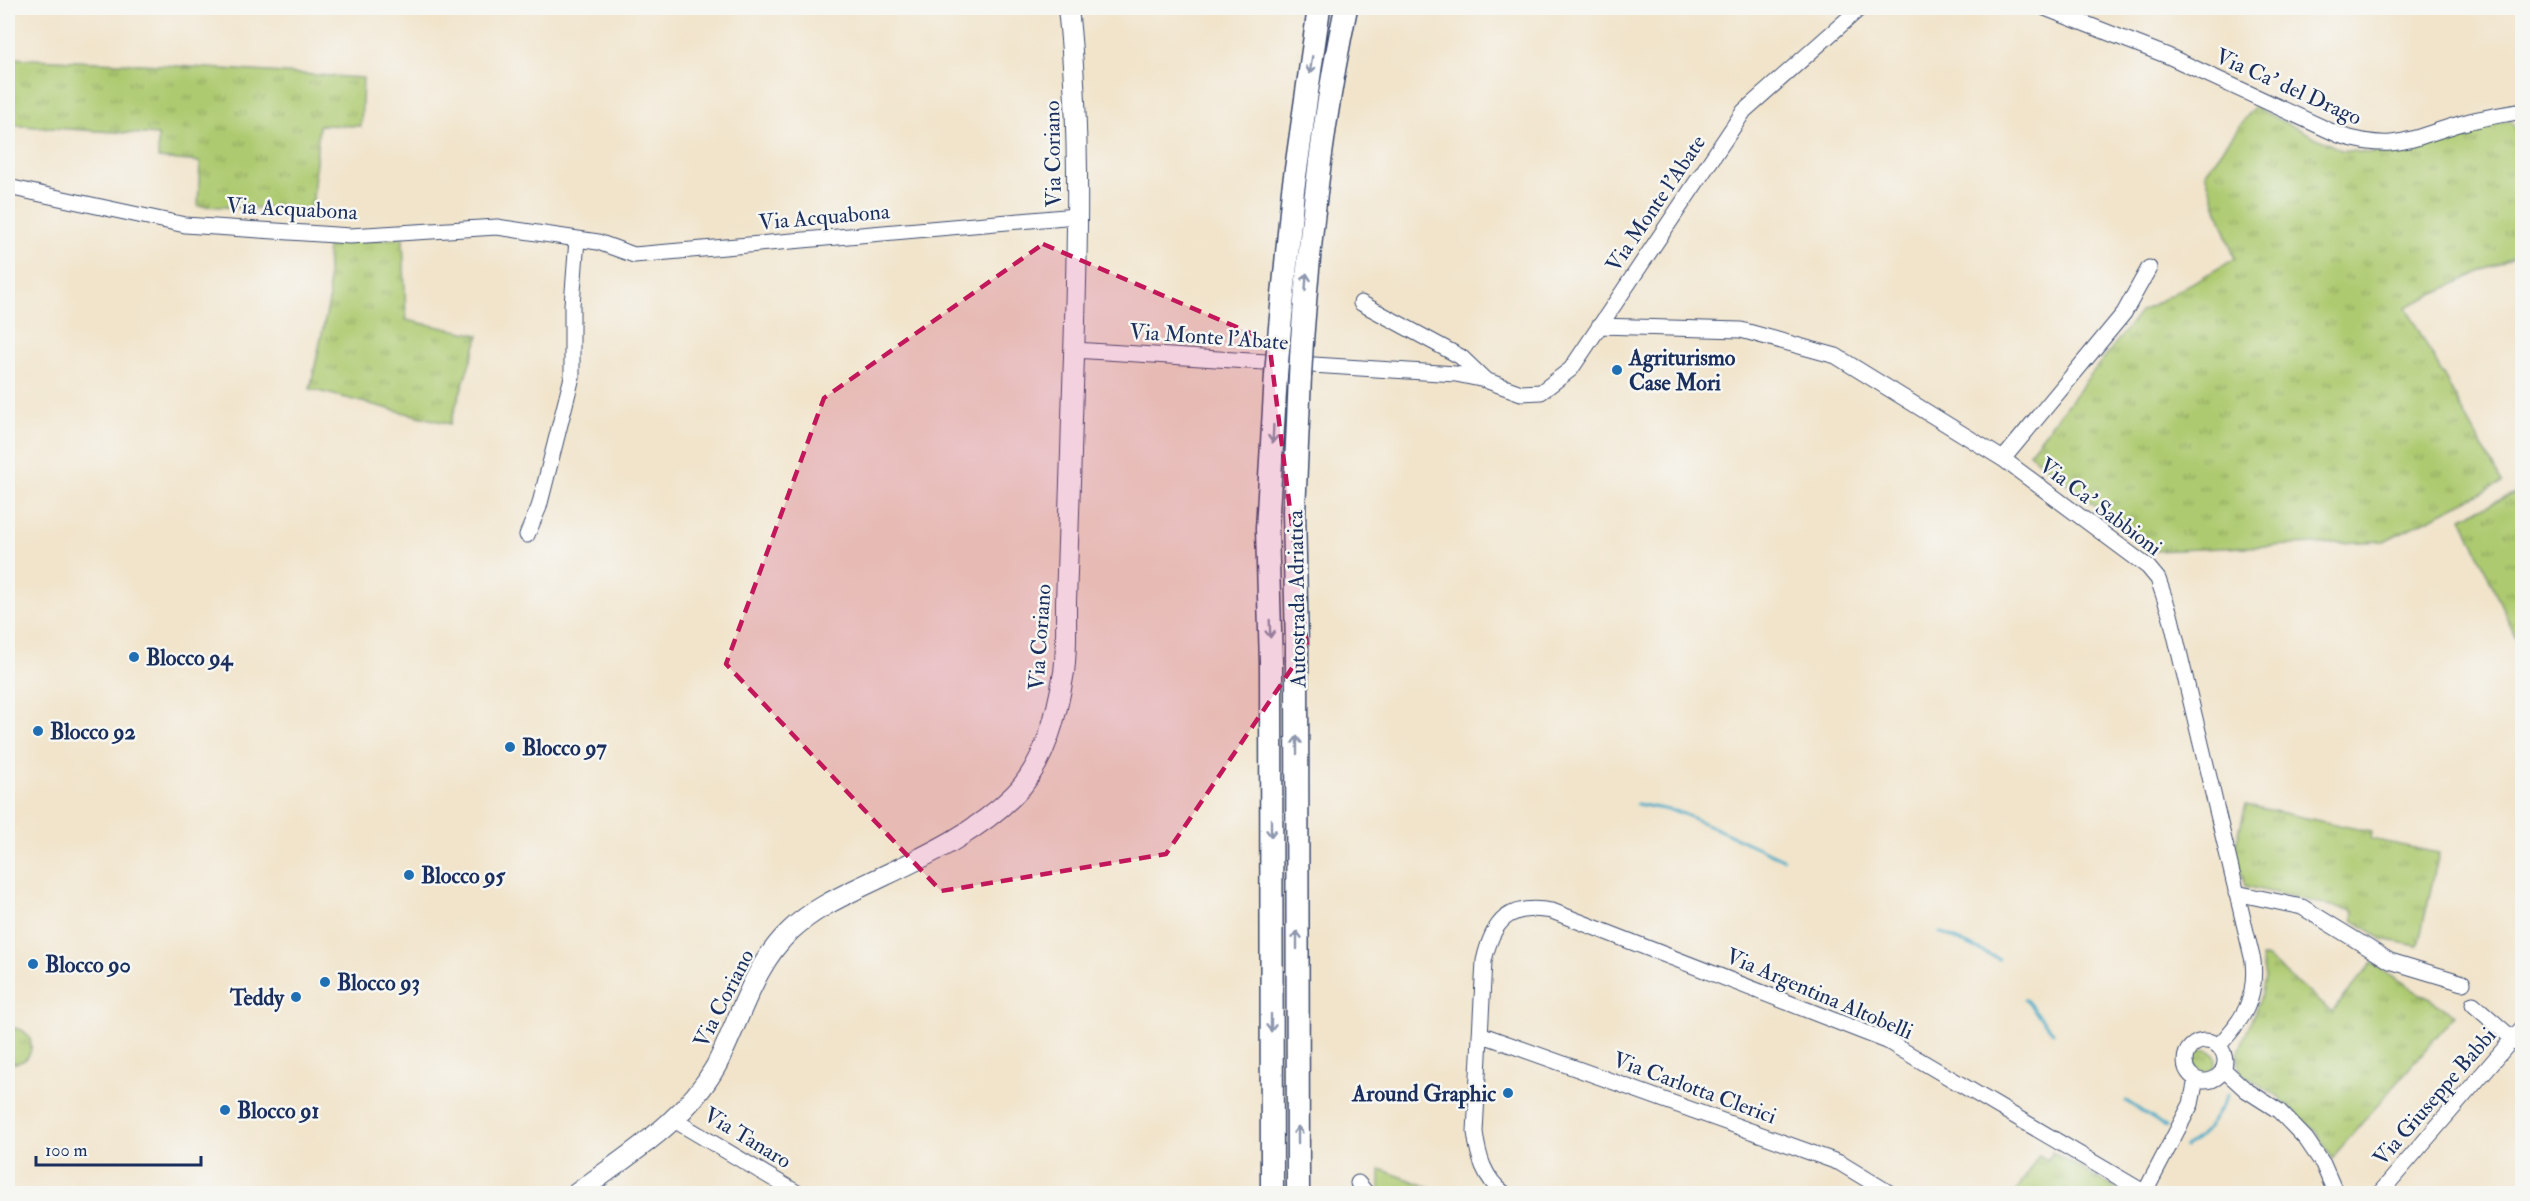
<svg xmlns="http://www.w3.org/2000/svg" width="2530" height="1201" viewBox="0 0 2530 1201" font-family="'IM FELL Double Pica',serif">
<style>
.grass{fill:url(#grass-tufts);stroke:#647c67;stroke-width:1.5}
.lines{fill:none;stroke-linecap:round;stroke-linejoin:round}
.stream{stroke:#48aac7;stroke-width:3}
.minor-casing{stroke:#3b4a6e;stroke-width:17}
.major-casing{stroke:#3b4a6e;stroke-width:22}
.highway-casing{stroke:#3b4a6e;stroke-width:25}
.minor{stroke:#fff;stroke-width:15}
.major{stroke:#fff;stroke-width:20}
.highway{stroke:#fff;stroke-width:22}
.highway-bridge-casing{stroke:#3b4a6e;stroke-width:25;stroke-linecap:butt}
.highway-bridge{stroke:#fff;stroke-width:22}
.oneway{stroke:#8d97ae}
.marked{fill:#c2185b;fill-opacity:0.2;stroke:#c2185b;stroke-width:4.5;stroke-dasharray:12 8;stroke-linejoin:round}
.poi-dot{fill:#1f6fb2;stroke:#f6f6f2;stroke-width:2}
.labels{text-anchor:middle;stroke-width:5;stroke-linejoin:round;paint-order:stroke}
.street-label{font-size:22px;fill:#1b2f5e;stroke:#f6f6f2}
.poi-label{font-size:22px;font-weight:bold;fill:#1b2f5e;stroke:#f6f6f2;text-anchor:start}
</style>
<defs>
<pattern id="grass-tufts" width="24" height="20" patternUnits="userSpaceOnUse" patternTransform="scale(1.5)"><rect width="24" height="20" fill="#adca70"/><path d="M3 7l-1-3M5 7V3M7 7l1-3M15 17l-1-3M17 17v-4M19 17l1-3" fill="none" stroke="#8ca45f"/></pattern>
</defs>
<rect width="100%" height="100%" fill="#f6f6f2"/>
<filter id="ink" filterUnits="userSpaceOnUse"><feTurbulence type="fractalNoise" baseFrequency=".0167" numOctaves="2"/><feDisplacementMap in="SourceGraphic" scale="12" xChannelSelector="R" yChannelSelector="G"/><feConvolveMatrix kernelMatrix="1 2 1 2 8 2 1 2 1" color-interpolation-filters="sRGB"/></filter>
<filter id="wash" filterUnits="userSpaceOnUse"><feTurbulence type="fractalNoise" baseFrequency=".008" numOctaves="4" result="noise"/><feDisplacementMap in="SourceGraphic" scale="24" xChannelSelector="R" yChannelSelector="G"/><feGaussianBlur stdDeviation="1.35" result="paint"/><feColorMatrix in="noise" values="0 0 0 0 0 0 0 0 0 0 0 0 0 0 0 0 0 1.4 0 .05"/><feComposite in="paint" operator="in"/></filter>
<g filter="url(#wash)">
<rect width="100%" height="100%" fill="#f1e4cb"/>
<path class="grass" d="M8,58L161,65L363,78L361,126L319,125L312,210L198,206L200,162L158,158V135L8,125Z
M2254,107L2341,150L2371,153H2396L2463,128L2511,120L2522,143V252L2406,307L2502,483L2384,541L2153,551L2029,453L2140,312L2235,259L2205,173Z
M403,238L406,320L479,335L450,424L310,389L329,301L327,243Z
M2522,490V652L2462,517Z
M2246,805L2372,832L2371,839L2439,853L2418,946L2382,939L2353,920L2354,911L2245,886L2235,848Z
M2266,957L2332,1012L2372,963L2455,1015L2332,1158L2315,1131L2278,1096L2246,1076L2239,1068L2238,1054L2262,993L2265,977L2261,958Z
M14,1028C41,1031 34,1070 8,1062V1030Z
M2194 1061a11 11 0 1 1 22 0a11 11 0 1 1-22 0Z
M2052,1152L2120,1191L2118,1194L2015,1193L2039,1155L2047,1160Z
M1380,1169L1445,1193H1380Z"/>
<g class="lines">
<path class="stream" d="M1637,804L1679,812L1783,859
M1940,932L1999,959
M2025,999L2053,1032
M2126,1101L2166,1127
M2185,1147C2207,1135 2217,1115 2228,1094"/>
</g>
</g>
<g filter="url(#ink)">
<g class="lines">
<g class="minor-casing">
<path id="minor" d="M2045,8L2168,56L2339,135C2398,153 2409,138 2463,123C2483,117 2503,115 2522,111
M8,187L185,225L350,236L497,227L598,242L634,255L1076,216
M1361,303L1461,357L1485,380
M1599,326L1741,330L1836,356L2003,459L2148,567L2158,579L2170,614L2253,961C2257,999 2243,1020 2218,1046
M1074,350L1456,374L1485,380L1521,393L1541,392L1571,369L1744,111L1860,8
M2003,459L2124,313L2149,268
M527,535L539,507L572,377V305L577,239
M2236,893L2302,907L2390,961L2463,983
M2473,1004L2522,1047
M1480,1034L1840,1163L1891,1194
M2185 1061a20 20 0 1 1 40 0a20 20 0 1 1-40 0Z
M2223,1069L2246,1090L2279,1111L2306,1139L2323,1164L2336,1194
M674,1120L799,1194
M1358,1183L1367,1194
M2145,1192L2191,1104L2196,1079
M1505,1194C1484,1179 1478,1156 1475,1132L1484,961C1493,920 1509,903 1552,911L1887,1041L2147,1194
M2379,1194L2522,1028"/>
</g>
<g class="major-casing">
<path id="major" d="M576,1194C626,1156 685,1122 716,1066C740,1021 752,966 791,930C813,909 842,896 869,883C919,859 974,835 1014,795C1045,764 1057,715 1064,672C1067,649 1066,625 1066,602C1068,552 1069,503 1071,453C1075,305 1084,155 1068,8"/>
</g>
<g class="highway-casing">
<path id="highway" d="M1279,338L1293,190L1319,8
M1302,341C1310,229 1323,117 1346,8
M1272,1194L1271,664L1267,529L1276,375
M1298,1194L1297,647L1294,512L1300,376"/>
</g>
<use href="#minor" class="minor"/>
<use href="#major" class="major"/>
<use href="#highway" class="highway"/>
<g class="highway-bridge-casing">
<path id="highway-bridge" d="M1276,375L1279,338
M1300,376L1302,341"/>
</g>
<use href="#highway-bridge" class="highway-bridge"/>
</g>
<defs><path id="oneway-shaft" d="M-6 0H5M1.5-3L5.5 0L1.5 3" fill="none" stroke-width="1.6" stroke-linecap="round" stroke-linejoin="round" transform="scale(1.5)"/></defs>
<g class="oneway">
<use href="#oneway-shaft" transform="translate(1311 65) rotate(98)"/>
<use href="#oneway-shaft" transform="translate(1306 282) rotate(-86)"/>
<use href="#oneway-shaft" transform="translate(1273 434) rotate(93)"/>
<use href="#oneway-shaft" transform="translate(1270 629) rotate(88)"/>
<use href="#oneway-shaft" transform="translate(1297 745) rotate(-90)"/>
<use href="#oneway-shaft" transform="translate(1271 828) rotate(90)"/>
<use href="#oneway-shaft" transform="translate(1297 940) rotate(-90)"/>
<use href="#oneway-shaft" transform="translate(1271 1023) rotate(90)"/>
<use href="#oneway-shaft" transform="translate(1298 1135) rotate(-90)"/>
</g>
</g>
<path class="marked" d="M1043,244L1269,341L1307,646L1166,854L941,891L726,664L824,398Z"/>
<g class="poi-dot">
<circle cx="1617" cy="370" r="6"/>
<circle cx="134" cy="657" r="6"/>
<circle cx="38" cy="731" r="6"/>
<circle cx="510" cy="747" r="6"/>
<circle cx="409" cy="875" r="6"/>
<circle cx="33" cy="964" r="6"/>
<circle cx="325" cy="982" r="6"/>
<circle cx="296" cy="997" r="6"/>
<circle cx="1508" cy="1093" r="6"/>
<circle cx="225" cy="1110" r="6"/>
</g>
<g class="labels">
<g class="street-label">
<text transform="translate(2289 86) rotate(24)" y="8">Via Ca' del Drago</text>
<text transform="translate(1052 154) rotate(-91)" y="8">Via Coriano</text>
<text transform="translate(1655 203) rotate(-56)" y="8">Via Monte l'Abate</text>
<text transform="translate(292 208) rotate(3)" y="8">Via Acquabona</text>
<text transform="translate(824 216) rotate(-5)" y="8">Via Acquabona</text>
<text transform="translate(1209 336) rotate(4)" y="8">Via Monte l'Abate</text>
<text transform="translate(2101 506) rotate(37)" y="8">Via Ca' Sabbioni</text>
<text transform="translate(1296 599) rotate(-91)" y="8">Autostrada Adriatica</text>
<text transform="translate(1039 637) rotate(-86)" y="8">Via Coriano</text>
<text transform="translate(1820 993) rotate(23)" y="8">Via Argentina Altobelli</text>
<text transform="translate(723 998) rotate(-63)" y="8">Via Coriano</text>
<text transform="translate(1695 1087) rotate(20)" y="8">Via Carlotta Clerici</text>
<text transform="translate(2434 1096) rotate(-49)" y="8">Via Giuseppe Babbi</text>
<text transform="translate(748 1137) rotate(31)" y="8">Via Tanaro</text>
</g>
<g class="poi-label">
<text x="1629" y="365">Agriturismo<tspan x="1629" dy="25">Case Mori</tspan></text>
<text x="146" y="665">Blocco 94</text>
<text x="50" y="739">Blocco 92</text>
<text x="522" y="755">Blocco 97</text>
<text x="421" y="883">Blocco 95</text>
<text x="45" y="972">Blocco 90</text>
<text x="337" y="990">Blocco 93</text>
<text x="284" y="1005" text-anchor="end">Teddy</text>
<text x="1496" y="1101" text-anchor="end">Around Graphic</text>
<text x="237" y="1118">Blocco 91</text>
</g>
</g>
<rect width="2530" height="1201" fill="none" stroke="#f6f6f2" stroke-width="30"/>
<path d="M36 1156v9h165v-9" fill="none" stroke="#1b2f5e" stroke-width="3"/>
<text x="45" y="1156" font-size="18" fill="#1b2f5e" stroke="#f6f6f2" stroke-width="4.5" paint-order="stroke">100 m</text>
</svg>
